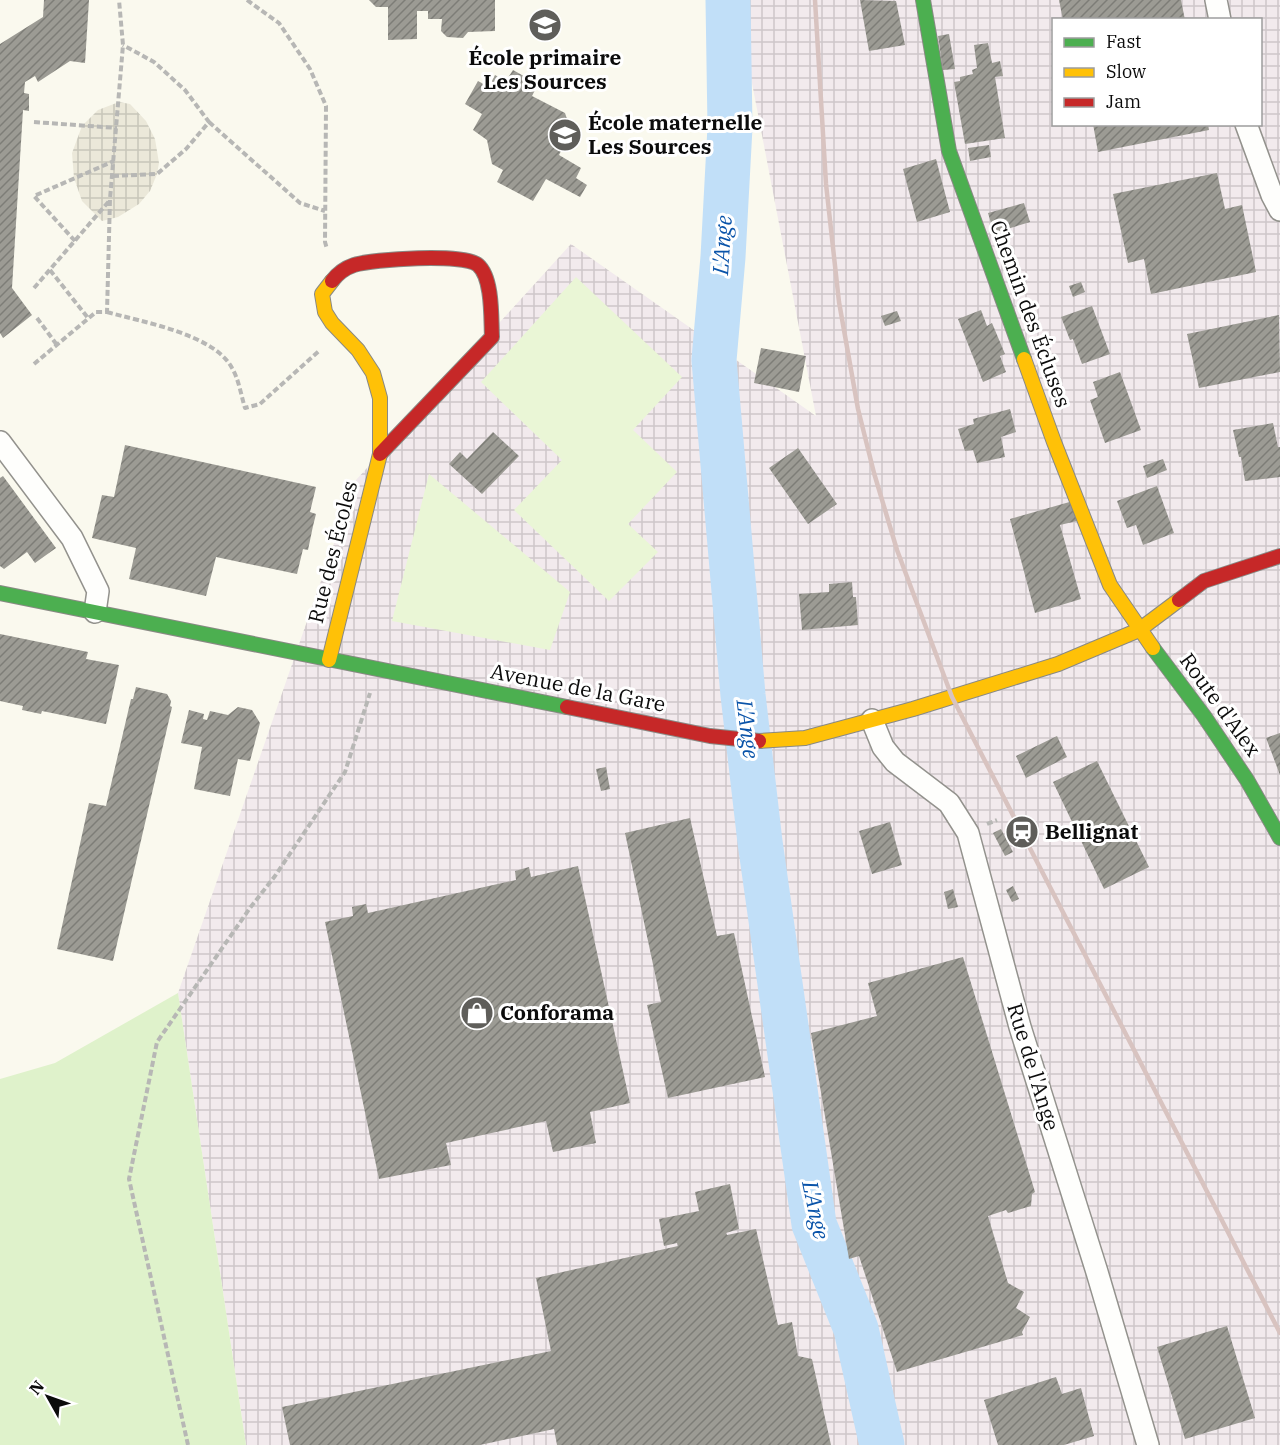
<svg xmlns="http://www.w3.org/2000/svg" width="1280" height="1445" viewBox="0 0 1280 1445" font-family="'IBM Plex Serif',serif">
<style>
.industrial{fill:url(#industrial-grid);fill-rule:evenodd}
.grass{fill:#dff2cb}
.pitch{fill:#eaf6d6}
.plaza{fill:url(#plaza-grid)}
.lines{fill:none;stroke-linecap:round;stroke-linejoin:round}
.river{stroke:#c1dff8;stroke-width:45}
.building{fill:url(#building-hatch)}
.street-casing{stroke:#93928d;stroke-width:24}
.fast-casing{stroke:#898984;stroke-width:16}
.slow-casing{stroke:#898984;stroke-width:16}
.jam-casing{stroke:#898984;stroke-width:16}
.path{stroke:#b7b7b5;stroke-width:4;stroke-dasharray:6 3;stroke-linecap:butt}
.street{stroke:#fefefc;stroke-width:21}
.fast{stroke:#4caf50;stroke-width:14}
.slow{stroke:#ffc107;stroke-width:14}
.jam{stroke:#c62828;stroke-width:14}
.rail{stroke:#d8c3c0;stroke-width:4.5}
.labels{text-anchor:middle;stroke-width:6;stroke-linejoin:round;paint-order:stroke}
.poi-label{font-size:21px;font-weight:bold;fill:#0b0b0b;stroke:#fff;text-anchor:start}
.street-label{font-size:21px;fill:#0b0b0b;stroke:#fff}
.water-label{font-size:22px;font-style:italic;fill:#0953a9;stroke:#fff}
</style>
<defs>
<pattern id="industrial-grid" width="8" height="8" patternUnits="userSpaceOnUse" patternTransform="scale(1.5)"><rect width="8" height="8" fill="#f2eaed"/><path d="M0 4h8M4 0v8" fill="none" stroke="#cec7ca"/></pattern>
<pattern id="plaza-grid" width="8" height="8" patternUnits="userSpaceOnUse" patternTransform="scale(1.5)"><rect width="8" height="8" fill="#ebe8d9"/><path d="M0 4h8M4 0v8" fill="none" stroke="#c8c6b9"/></pattern>
<pattern id="building-hatch" width="6" height="6" patternUnits="userSpaceOnUse" patternTransform="scale(1.5)"><rect width="6" height="6" fill="#9c9b94"/><path d="M-1 1l2-2M0 6l6-6M5 7l2-2" fill="none" stroke="#7d7d77"/></pattern>
</defs>
<rect width="100%" height="100%" fill="#faf9ee"/>
<path class="industrial" d="M736,0H1280V1445H246L178,993L356,480L571,244L816,416ZM1054,20H1260V124H1054Z"/>
<path class="grass" d="M178,993L246,1445H0V1079L55,1063Z"/>
<path class="pitch" d="M576,277L682,377L633,430L677,472L628,524L658,552L609,601L514,510L562,460L481,382Z
M429,474L570,592L550,650L392,621Z"/>
<path class="plaza" d="M119,102L130,104L146,121L155,139L159,163L157,174L150,191L139,204L118,217L102,221L82,201L74,178L72,153L82,126L98,110Z"/>
<g class="lines">
<path class="river" d="M728,0L730,127L723,257L714,360L743,695L760,842L814,1224L856,1329L882,1445"/>
</g>
<path class="building" d="M44,0H89L85,63L70,61L38,82L35,76L25,82L24,93L29,94V111L23,110L12,288L32,315L3,338L0,333V44L43,17Z
M369,0H495V31L468,32L463,38L447,37L441,31L442,19H428V11H417V39L388,40V7H376Z
M860,0L896,1L905,45L869,51Z
M1059,0H1181L1185,20H1063Z
M949,34L955,69L943,70L938,36Z
M988,43L992,63L1000,61L1003,76L995,77L1005,138L965,144L954,82L960,81V77L973,74L972,70L977,68L974,45Z
M513,70L538,84L532,96L565,113L571,131L559,155L581,168L576,178L587,185L580,197L546,179L533,201L497,182L503,170L492,164L487,140L473,130L482,114L465,104L478,81L489,87L495,75L506,81Z
M1093,124H1208L1209,130L1098,152Z
M989,145L991,157L970,161L968,148Z
M936,159L950,212L917,222L903,169Z
M1217,173L1225,209L1242,205L1256,272L1151,294L1144,259L1128,263L1113,194Z
M1024,203L1030,222L994,233L988,213Z
M1081,282L1085,292L1073,297L1069,286Z
M1092,306L1110,354L1082,364L1073,339L1070,340L1061,317Z
M981,310L987,326L992,323L1005,354L1000,356L1006,372L983,382L958,319Z
M897,311L901,321L885,326L881,316Z
M1279,315L1280,372L1199,388L1187,334Z
M761,348L806,356L799,392L754,383Z
M1120,372L1141,430L1105,443L1090,400L1098,397L1093,382Z
M1010,409L1016,432L1001,437L1005,457L977,463L973,450L965,451L958,429L974,424L973,419Z
M1273,423L1278,447H1280V477L1245,481L1241,457H1239L1233,430Z
M493,432L519,456L482,494L449,464L460,452L467,459Z
M125,445L316,487L310,512L316,514L313,526L308,550L303,549L297,574L216,557L206,596L129,579L136,548L92,538L102,495L114,497Z
M798,448L837,504L808,524L769,468Z
M1163,459L1167,470L1147,478L1143,466Z
M3,476L56,548L35,563L27,552L4,569L0,566V478Z
M1157,486L1174,533L1143,545L1136,525L1127,528L1117,501Z
M1073,501L1081,520L1060,525L1081,599L1035,613L1010,519Z
M852,582L853,597H856L858,625L802,630L799,594L829,592V584Z
M0,634L88,652L86,659L119,665L106,724L42,711L41,714L22,710L23,706L0,701Z
M136,687L167,694L171,701L170,706L172,707L113,961L57,949L89,803L106,806L131,699H133Z
M238,707L252,710L260,723L250,761L238,759L230,796L194,789L202,747L181,743L189,710L204,714L203,719L207,720L210,711L228,715Z
M1280,733V775L1266,738Z
M1057,736L1067,757L1026,778L1016,756Z
M1097,761L1149,867L1104,889L1053,782Z
M606,767L610,789L601,791L596,769Z
M690,818L717,936L734,933L765,1077L668,1098L647,1005L661,1002L625,833Z
M890,822L902,865L872,874L859,831Z
M1001,829L1013,852L1005,856L993,833Z
M578,866L630,1103L590,1112L596,1143L553,1152L546,1121L446,1143L451,1165L379,1179L325,922L353,916L352,907L366,904L368,913L516,880L515,871L529,867L531,877Z
M1013,886L1019,899L1012,902L1006,890Z
M953,889L958,907L948,909L944,892Z
M963,957L1035,1192L1032,1194L1031,1206L1008,1213L1006,1210L988,1216L1008,1283L1024,1292L1016,1308L1030,1317L1022,1332L1023,1335L897,1372L859,1256L849,1259L811,1033L877,1016L868,983Z
M730,1184L739,1229L726,1233L727,1235L756,1229L778,1325L792,1322L798,1356L812,1359L831,1445H557L554,1429L480,1445H290L282,1407L551,1351L536,1278L678,1246L677,1243L664,1246L659,1219L699,1211L695,1192Z
M1227,1326L1255,1418L1185,1439L1157,1347Z
M1056,1377L1062,1394L1081,1388L1094,1436L1064,1445H998L984,1400Z"/>
<g class="lines">
<g class="street-casing">
<path id="street" d="M1216,0L1220,20
M1246,124L1272,195L1280,210
M0,442L72,538L98,591L95,612
M872,720L883,747L895,762L949,803L968,833L1020,1027L1097,1272L1148,1445"/>
</g>
<g class="fast-casing">
<path id="fast" d="M923,0L949,151L1024,359
M0,593L567,707
M1153,648L1204,716L1247,780L1280,838"/>
</g>
<g class="slow-casing">
<path id="slow" d="M1024,359L1054,442L1110,585L1153,648
M329,660L380,454V398L373,373L358,350L332,323L325,312L322,294L332,281
M759,741L805,738L913,709L1058,664L1139,630L1179,600"/>
</g>
<g class="jam-casing">
<path id="jam" d="M332,281C338,273 345,268 354,265C373,259 464,253 478,265C493,278 491,319 492,337L380,454
M1179,600L1204,581L1280,556
M567,707L710,736L759,741"/>
</g>
<path class="path" d="M247,0L279,23L310,69L326,106L325,242L327,249
M34,122L117,128
M209,122L300,203L325,211
M113,176L157,174L186,149L209,122L185,90L154,62L123,45
M75,241L34,196L114,161
M50,270L88,318
M34,288L110,200
M107,312C142,322 214,334 232,368C239,380 241,395 245,408L260,404L320,350
M37,318L57,345
M34,364L96,312H107L110,199L123,45L119,0
M987,824L997,820
M188,1445L129,1179L157,1042L250,908L275,876L345,772L370,693"/>
<use href="#street" class="street"/>
<use href="#fast" class="fast"/>
<use href="#slow" class="slow"/>
<use href="#jam" class="jam"/>
<path class="rail" d="M815,0L826,184L839,302L858,409L874,473L897,550L952,697L1280,1333"/>
</g>
<defs>
<g id="school-disc" transform="scale(1.725)"><circle r="9.5" fill="#5f5e5a" stroke="#fff"/><path d="M0-5L7-2L0 1L-7-2ZM-4 1L0 2.5L4 1V4Q0 6-4 4Z" fill="#fff"/></g>
<g id="station-disc" transform="scale(1.725)"><circle r="9.5" fill="#5f5e5a" stroke="#fff"/><path d="M-3-6H3Q5-6 5-4V2Q5 4 3 4L4.5 6H3L1.5 4h-3L-3 6H-4.5L-3 4Q-5 4-5 2V-4Q-5-6-3-6ZM-3.5-4v3h7v-3ZM-3.5 1v1.5H-2V1ZM2 1v1.5H3.5V1Z" fill="#fff"/></g>
<g id="shop-disc" transform="scale(1.725)"><circle r="9.5" fill="#5f5e5a" stroke="#fff"/><path d="M-5-2.5h2.3a2.7 3.5 0 0 1 5.4 0H5L5.5 6h-11ZM-1.5-2.5h3a1.5 2.3 0 0 0-3 0Z" fill="#fff"/></g>
</defs>
<g fill-rule="evenodd">
<use href="#school-disc" x="545" y="25"/>
<use href="#school-disc" x="565" y="135"/>
<use href="#station-disc" x="1022" y="832"/>
<use href="#shop-disc" x="477" y="1013"/>
</g>
<g class="labels">
<g class="poi-label">
<text x="545" y="65" text-anchor="middle">École primaire<tspan x="545" dy="24">Les Sources</tspan></text>
<text x="588" y="130">École maternelle<tspan x="588" dy="24">Les Sources</tspan></text>
<text x="1045" y="839">Bellignat</text>
<text x="500" y="1020">Conforama</text>
</g>
<g class="street-label">
<text transform="translate(1030 314) rotate(70)" y="7">Chemin des Écluses</text>
<text transform="translate(333 552) rotate(-76)" y="7">Rue des Écoles</text>
<text transform="translate(578 688) rotate(11)" y="7">Avenue de la Gare</text>
<text transform="translate(1220 705) rotate(54)" y="7">Route d'Alex</text>
<text transform="translate(1033 1067) rotate(73)" y="7">Rue de l'Ange</text>
</g>
<g class="water-label">
<text transform="translate(722 245) rotate(-86)" y="8">L'Ange</text>
<text transform="translate(748 729) rotate(83)" y="8">L'Ange</text>
<text transform="translate(816 1210) rotate(78)" y="8">L'Ange</text>
</g>
</g>
<rect x="1052" y="18" width="210" height="108" fill="#ffffff" stroke="#9d9d9d" stroke-width="1.5"/>
<rect x="1064" y="38" width="30" height="9" fill="#4caf50" stroke="#9d9d9d" stroke-width="1.5"/>
<text x="1106" y="48" font-size="18" fill="#0b0b0b">Fast</text>
<rect x="1064" y="68" width="30" height="9" fill="#ffc107" stroke="#9d9d9d" stroke-width="1.5"/>
<text x="1106" y="78" font-size="18" fill="#0b0b0b">Slow</text>
<rect x="1064" y="98" width="30" height="9" fill="#c62828" stroke="#9d9d9d" stroke-width="1.5"/>
<text x="1106" y="108" font-size="18" fill="#0b0b0b">Jam</text>
<g transform="translate(48 1397) rotate(310)" stroke="#ffffff" stroke-width="4.5" paint-order="stroke">
<path d="M0-4.5L10 22L0 15L-10 22Z" fill="#0b0b0b"/>
<text y="-9" font-size="16" font-weight="bold" text-anchor="middle" fill="#0b0b0b">N</text>
</g>
</svg>
